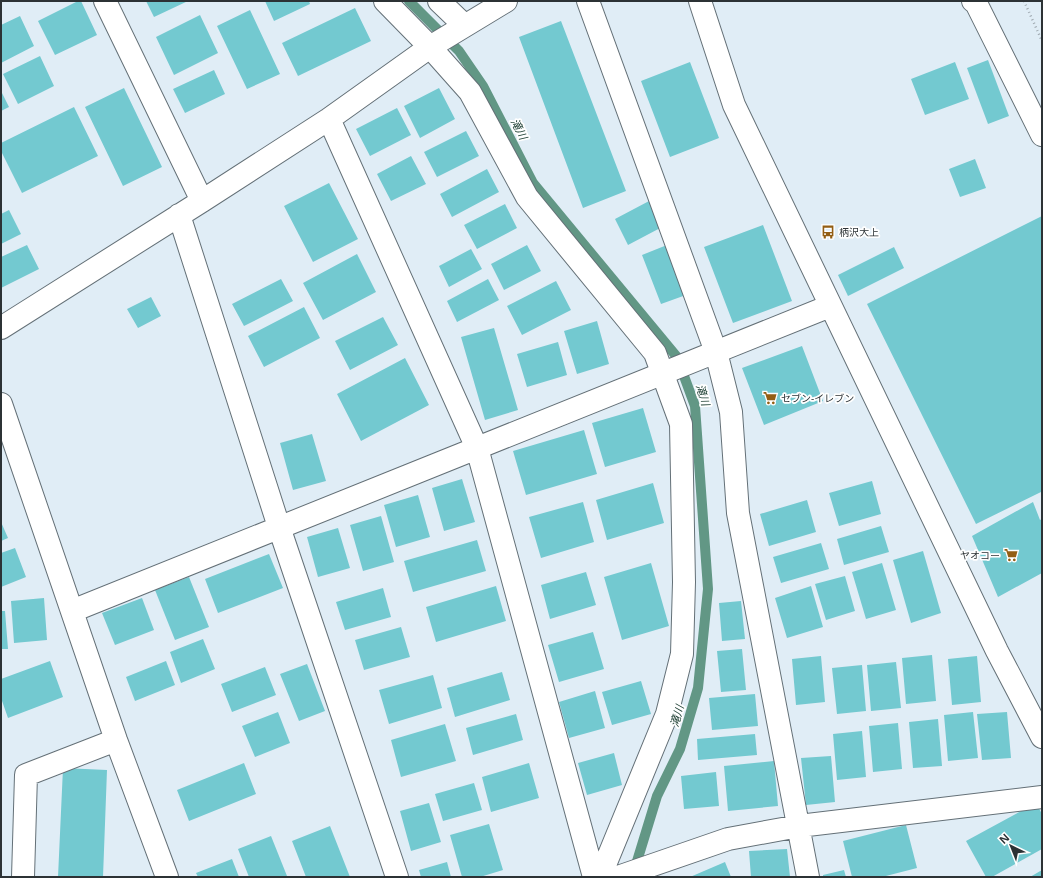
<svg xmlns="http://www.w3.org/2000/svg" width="1043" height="878" viewBox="0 0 1043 878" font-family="'Open Sans','Noto Sans JP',sans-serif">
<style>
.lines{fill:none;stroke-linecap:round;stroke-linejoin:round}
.stream{stroke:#629785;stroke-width:10}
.building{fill:#73c9d0}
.minor-casing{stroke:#647077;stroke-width:24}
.path{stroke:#9ea8af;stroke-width:2.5;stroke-dasharray:1 3;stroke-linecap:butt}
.minor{stroke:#fff;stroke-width:22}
.labels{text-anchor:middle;stroke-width:3.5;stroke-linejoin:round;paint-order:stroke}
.poi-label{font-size:10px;fill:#2c3235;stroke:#fff;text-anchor:start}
.water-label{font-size:11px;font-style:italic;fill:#1a3c30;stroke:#fff}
</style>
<rect width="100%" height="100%" fill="#e0edf6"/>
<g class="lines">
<path class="stream" d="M409,1L459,51L483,86L533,183L677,357L695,406L708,589L698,688L680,749L657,796L634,871"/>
</g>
<path class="building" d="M78,1H81L97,35L55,55L38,21Z
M146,1H188L154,17Z
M265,1H309L310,4L274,21Z
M355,8L371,41L298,76L282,43Z
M250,10L280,74L247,89L217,26Z
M200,15L218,53L174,75L156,37Z
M20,16L34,46L1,63V25Z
M561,21L626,191L583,208L519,37Z
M40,56L54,86L18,104L3,74Z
M988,60L1009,116L988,124L967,68Z
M690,62L719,138L670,157L641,81Z
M955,62L969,99L925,115L911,79Z
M214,70L225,94L185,113L173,89Z
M124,88L162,167L123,186L85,107Z
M439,88L455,119L420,138L404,106Z
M1,91L9,107L1,111Z
M74,107L98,156L22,193L1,151V143Z
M397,108L411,135L370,156L356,129Z
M466,131L479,156L437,177L424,152Z
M411,156L426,184L391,201L377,174Z
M975,159L986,188L960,197L949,169Z
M487,169L499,192L452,217L440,194Z
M329,183L358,239L313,262L284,206Z
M651,200L664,226L628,245L615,219Z
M505,204L517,228L477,249L464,225Z
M9,210L21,234L1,244V214Z
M1042,216V495L1041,492L976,524L867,304Z
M763,225L792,301L733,323L704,247Z
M27,245L39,269L1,288V257Z
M527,245L541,271L504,290L491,264Z
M667,245L686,295L661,304L642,255Z
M894,247L904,268L848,296L838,275Z
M471,249L482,269L449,287L439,266Z
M357,254L376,292L323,320L303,283Z
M281,279L293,301L244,326L232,304Z
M488,279L499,300L457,322L447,301Z
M556,281L571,310L522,335L507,306Z
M151,297L161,316L138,328L127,309Z
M304,307L320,338L264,367L248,336Z
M383,317L398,345L350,370L335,341Z
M597,321L609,364L577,374L564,331Z
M494,328L518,410L485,420L461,337Z
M558,342L567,375L527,387L517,354Z
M802,346L823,401L764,425L742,368Z
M405,358L429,405L361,441L337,394Z
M643,408L656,452L605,467L592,423Z
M584,430L597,474L526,495L513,451Z
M312,434L326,481L293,490L280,443Z
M462,479L475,522L444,531L432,488Z
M872,481L881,514L839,526L829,493Z
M653,483L664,523L607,540L596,500Z
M418,495L430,537L396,547L384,505Z
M807,500L816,532L769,546L760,514Z
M583,502L594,542L541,558L529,517Z
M1033,502L1040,520L1042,519V573L998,597L972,536Z
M381,516L394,562L363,571L350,525Z
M1,522L8,538L1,541Z
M881,526L889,552L844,565L837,539Z
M338,528L350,568L318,577L307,537Z
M477,540L486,571L413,592L404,561Z
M821,543L829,569L781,583L773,557Z
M15,548L26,577L1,587V553Z
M923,551L941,613L911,623L893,560Z
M269,554L283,588L218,613L205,579Z
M651,563L669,626L622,640L604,577Z
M882,563L896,610L866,619L852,572Z
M586,572L596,605L550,619L541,585Z
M845,576L855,611L826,620L815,584Z
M189,577L209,627L175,640L155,590Z
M496,586L506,621L436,642L426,607Z
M811,586L823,627L787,638L775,598Z
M383,588L391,617L345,630L336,602Z
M44,598L47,640L14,643L11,601Z
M142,598L154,630L115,645L102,613Z
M741,601L745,639L722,641L719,603Z
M1,611H5L8,649H1Z
M401,627L410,657L364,670L355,640Z
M593,632L604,669L559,682L548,645Z
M203,639L215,669L181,683L170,652Z
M742,649L746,690L721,692L717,651Z
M932,655L936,701L906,704L902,658Z
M821,656L825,702L796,705L792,659Z
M977,656L981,702L952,705L948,659Z
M50,661L63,697L8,718L1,698V679Z
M166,661L175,685L135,701L126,677Z
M896,662L901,708L871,711L867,665Z
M307,664L325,711L299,721L280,674Z
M862,665L866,711L837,714L832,668Z
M265,667L276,695L232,712L221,684Z
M502,672L510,700L455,717L447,688Z
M433,675L442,708L389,724L379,690Z
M641,681L651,714L612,725L602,692Z
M595,691L605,728L569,738L559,702Z
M755,694L758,726L712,730L709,698Z
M278,712L290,743L255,757L242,726Z
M973,712L978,758L948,761L944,715Z
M1007,712L1011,758L982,760L977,714Z
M516,714L523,740L473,755L466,728Z
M938,719L942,766L913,768L909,722Z
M898,723L902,769L873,772L869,726Z
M445,724L456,761L401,777L391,740Z
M862,731L866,777L837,780L833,734Z
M755,734L757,755L698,760L697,739Z
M614,753L622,785L587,795L578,763Z
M831,756L835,802L806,805L801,758Z
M774,761L778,806L728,811L724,766Z
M244,763L256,794L189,821L177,790Z
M529,763L539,798L491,812L482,777Z
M63,768L107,770L103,877H58Z
M716,772L719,806L684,809L681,776Z
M474,783L482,810L443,821L435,794Z
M429,803L441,842L411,851L400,811Z
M1036,803L1042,814V849L992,877H986L966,841Z
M489,824L503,870L480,877H462L450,835Z
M906,825L917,868L882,877H852L843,841Z
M330,826L350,877H306L292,841Z
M271,836L287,876L249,877L238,849Z
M787,849L790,877H751L749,851Z
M232,859L239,877H198L196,873Z
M447,862L451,877H421L419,870Z
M725,862L731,877H690Z
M844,870L846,877H823V875Z
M1042,870V877H1030Z"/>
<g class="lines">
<g class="minor-casing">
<path id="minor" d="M105,1L202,201
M385,1L430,47L470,92L527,197L655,353L681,424L684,582L682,654L667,714L600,877
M439,1L464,25
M588,1L716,352L731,412L738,513L808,877
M700,1L734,105L997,651L1042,737
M973,1L976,3L1042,135
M329,119L477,448L594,877
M179,215L279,527L397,877
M1,328L202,201L329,119L430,47L506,1
M1,404L116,740L167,877
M72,611L830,306
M23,877L26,775L116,740
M618,877L728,839L799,826L1042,797"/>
</g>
<path class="path" d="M1024,1L1042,41"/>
<use href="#minor" class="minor"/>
</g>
<defs>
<g id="bus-bare" transform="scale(1.08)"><path d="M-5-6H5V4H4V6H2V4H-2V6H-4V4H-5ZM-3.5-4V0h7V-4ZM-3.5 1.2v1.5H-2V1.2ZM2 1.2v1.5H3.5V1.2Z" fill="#935e14" stroke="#fff" stroke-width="2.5" paint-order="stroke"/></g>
<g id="supermarket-bare" transform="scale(1.08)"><path d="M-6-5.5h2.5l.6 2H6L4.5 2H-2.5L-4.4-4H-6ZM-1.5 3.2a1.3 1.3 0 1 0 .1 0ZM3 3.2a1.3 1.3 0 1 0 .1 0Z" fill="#935e14" stroke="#fff" stroke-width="2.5" paint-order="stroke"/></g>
</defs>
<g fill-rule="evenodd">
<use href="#bus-bare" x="828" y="232"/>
<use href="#supermarket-bare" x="770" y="398"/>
<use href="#supermarket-bare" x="1011" y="555"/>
</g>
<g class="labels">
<g class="poi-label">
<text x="839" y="236">柄沢大上</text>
<text x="781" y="402">セブン-イレブン</text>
<text x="1000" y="559" text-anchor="end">ヤオコー</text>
</g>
<g class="water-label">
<text transform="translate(519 129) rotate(63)" y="4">滝川</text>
<text transform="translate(703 395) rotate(74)" y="4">滝川</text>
<text transform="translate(677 716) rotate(-74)" y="4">滝川</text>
</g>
</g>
<rect width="1043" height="878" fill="none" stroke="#2c3235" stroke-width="4"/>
<g transform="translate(1011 846) rotate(317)" stroke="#ffffff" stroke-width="3" paint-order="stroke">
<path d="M0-3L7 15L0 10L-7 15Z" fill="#2c3235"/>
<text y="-6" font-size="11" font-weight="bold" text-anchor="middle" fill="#2c3235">N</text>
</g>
</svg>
